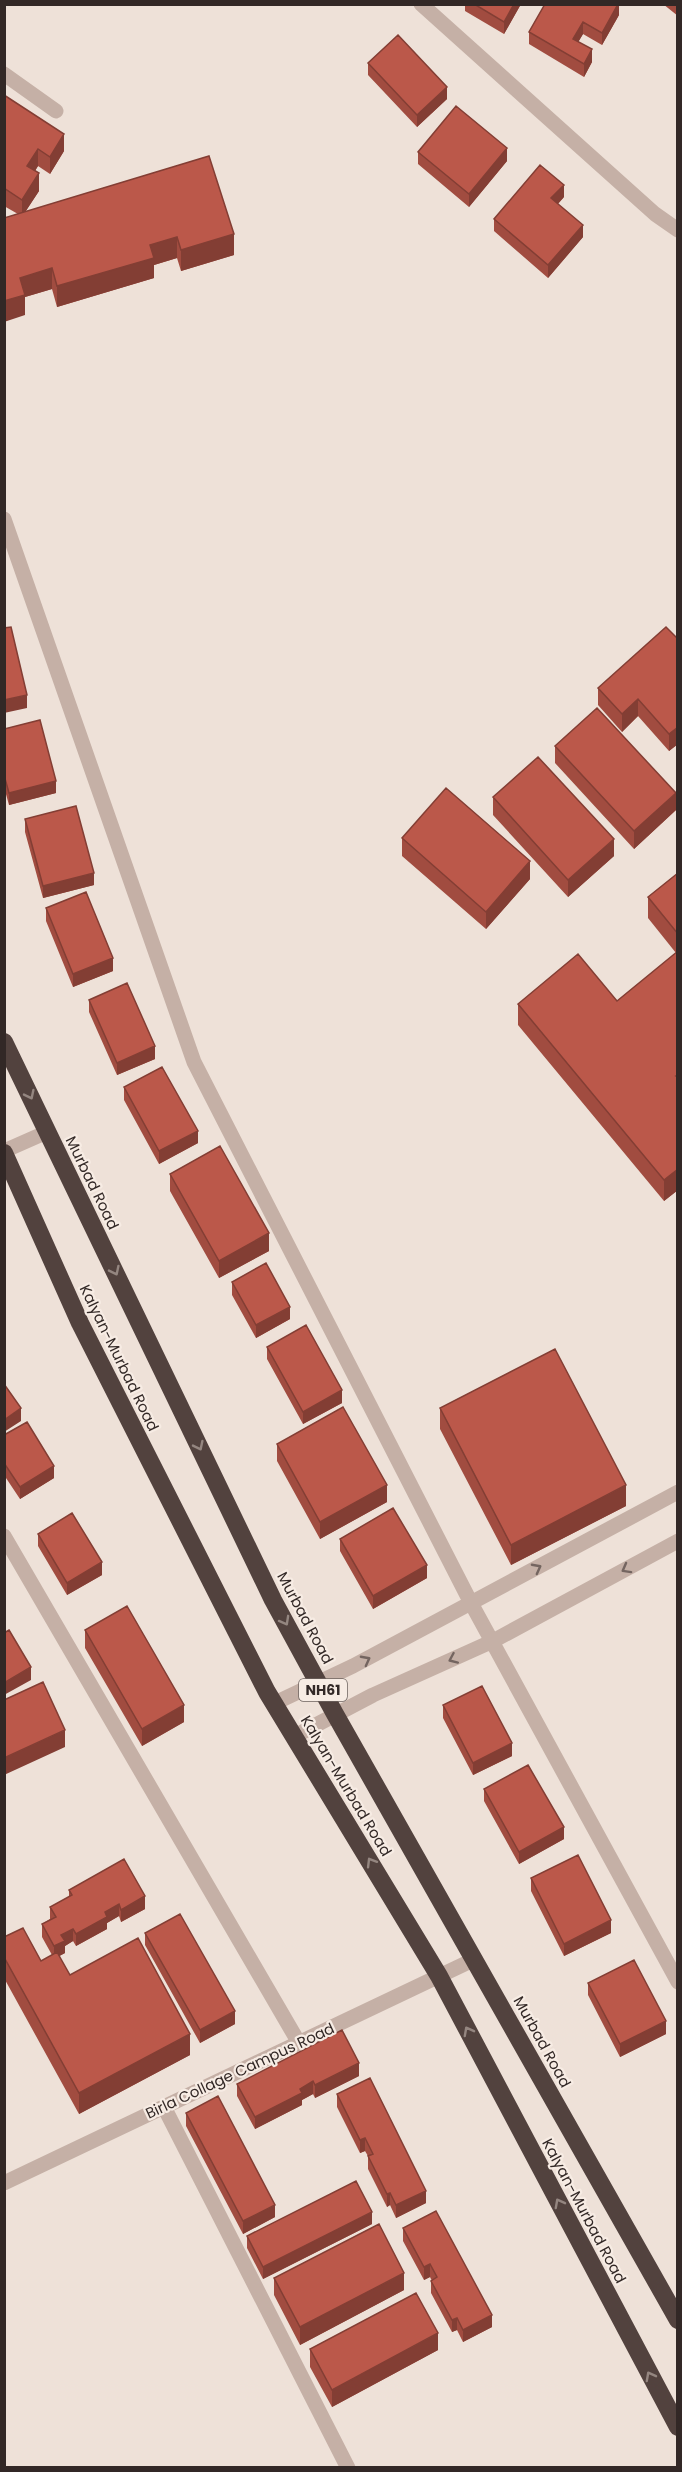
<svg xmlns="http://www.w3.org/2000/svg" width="682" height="2472" viewBox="0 0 682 2472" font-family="Poppins,sans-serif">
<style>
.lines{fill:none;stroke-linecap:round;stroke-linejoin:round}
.minor{stroke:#c5b0a6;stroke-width:15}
.highway{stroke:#52423e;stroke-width:18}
.wall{fill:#a14c40}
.shaded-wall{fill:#833e34}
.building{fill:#bb584a;stroke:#833e34;stroke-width:1.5}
.oneway{stroke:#948680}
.oneway2{stroke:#746560}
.labels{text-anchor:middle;stroke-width:4.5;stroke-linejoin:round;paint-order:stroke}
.shield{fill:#f7ece4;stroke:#6d635f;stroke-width:1.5}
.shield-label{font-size:14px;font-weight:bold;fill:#322826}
.street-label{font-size:15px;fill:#322826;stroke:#f7ece4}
</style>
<rect width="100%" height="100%" fill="#eee1d8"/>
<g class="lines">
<path class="minor" d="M421,4L655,214L678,230
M4,74L56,111
M4,519L194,1062L471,1603L678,1982
M4,1151L47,1132
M4,1536L299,2043
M275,1703L353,1666L678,1492
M295,1736L373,1695L493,1641L678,1541
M164,2107L348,2468
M4,2183L475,1959"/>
<path class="highway" d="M4,1042L273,1600L335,1714L678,2320
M4,1153L80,1323L267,1692L439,1976L678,2427"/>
</g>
<path class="wall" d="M465,4H521L504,34L465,11Z
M619,4V15L602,45L583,34L578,42L592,62L584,77L529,44V32Z
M663,4H678V16Z
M368,63L447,99L417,127L368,75Z
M4,95L64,151L50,174L38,166L35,171L39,191L25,212L209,156L234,255L181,271L177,258L154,265V278L57,307L52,289L25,297V315L18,214L4,206Z
M418,152L507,161L469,207L418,164Z
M564,197L558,204L583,237L548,278L494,231V219Z
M678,639V744L669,751L638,716L622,732L598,705V688Z
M4,729L56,793L9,805L4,787Z
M555,746L676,810L634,849L555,763Z
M493,797L614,856L568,897L493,815Z
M25,819L94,885L43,898L25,832Z
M402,838L530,879L486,929L402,856Z
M678,873V1190L664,1201L518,1025V1004L617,1001L676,953L648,918V897Z
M46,908L113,971L73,987L46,921Z
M89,1000L155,1059L117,1075L89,1012Z
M124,1087L198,1143L159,1164L124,1100Z
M170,1174L269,1251L219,1278L170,1191Z
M232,1282L290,1319L256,1338L232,1295Z
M267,1347L342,1403L303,1424L267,1359Z
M440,1408L626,1506L511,1565L440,1429Z
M4,1435L54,1478L20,1499L4,1475Z
M277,1444L387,1502L320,1539L277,1461Z
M38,1534L102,1575L67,1595L38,1546Z
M340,1539L427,1578L373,1609L340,1551Z
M85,1630L184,1722L142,1746L85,1648Z
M443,1705L512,1756L473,1775L443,1718Z
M484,1789L564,1839L519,1864L484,1801Z
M531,1878L611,1933L564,1956L531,1891Z
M69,1890L145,1909L121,1922L119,1916L107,1923V1929L76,1946L73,1941L65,1946V1953L59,1956L70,1975L190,2055L79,2114L4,1978V1937L41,1961L52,1955L42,1937V1924L50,1919V1907L69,1897Z
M145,1933L235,2024L200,2043L145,1945Z
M588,1983L666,2034L620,2057L588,1995Z
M359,2076L315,2098L313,2094L302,2100V2105L255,2129L237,2096V2084Z
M337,2094L426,2203L396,2218L390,2205L387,2207L368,2169V2156L365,2151L360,2153L337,2107Z
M186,2113L275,2217L243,2234L186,2126Z
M372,2224L263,2279L247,2248V2236Z
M403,2228L492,2327L463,2342L457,2330L452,2332L431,2293V2281H432L430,2277L424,2280L403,2241Z
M274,2278L404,2290L300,2345L274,2295Z
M310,2349L438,2350L332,2407L310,2367Z"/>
<path class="shaded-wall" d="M514,4H521L504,34V22Z
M618,4H619V15L602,45V33Z
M583,22V34L573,51V39Z
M592,49V62L584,77V64Z
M447,87V99L417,127V115Z
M64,134V151L50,174V157Z
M507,148V161L469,207V194Z
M38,149V166L27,183V166Z
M39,173V191L22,217V200Z
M564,185V197L551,211V198Z
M583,225V237L548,278V265Z
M234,234V255L181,271V250Z
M177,237V258L154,265V278L57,307V286L150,245Z
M52,268V289L25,297V315L4,322V301L20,278Z
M27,695V708L4,713V700Z
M638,699V716L622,732V714Z
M678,727V744L669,751V734Z
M56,781V793L9,805V793Z
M676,793V810L634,849V831Z
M614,839V856L568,897V880Z
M530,861V879L486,929V912Z
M94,873V885L43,898V886Z
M113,958V971L73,987V974Z
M155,1046V1059L117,1075V1063Z
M198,1131V1143L159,1164V1151Z
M678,1169V1190L664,1201V1180Z
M269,1233V1251L219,1278V1261Z
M290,1307V1319L256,1338V1325Z
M342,1390V1403L303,1424V1412Z
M21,1408V1421L4,1432V1420Z
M54,1466V1478L20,1499V1487Z
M387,1485V1502L320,1539V1522Z
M626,1485V1506L511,1565V1545Z
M102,1562V1575L67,1595V1583Z
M427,1565V1578L373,1609V1596Z
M31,1667V1680L4,1695V1683Z
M184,1705V1722L142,1746V1729Z
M65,1730V1747L4,1775V1758Z
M512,1743V1756L473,1775V1763Z
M564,1827V1839L519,1864V1852Z
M145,1896V1909L121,1922V1910Z
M119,1904V1916L107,1923V1929L76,1946V1934L105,1912Z
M611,1920V1933L564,1956V1944Z
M73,1929V1941L65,1946V1953L54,1959V1946L61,1935Z
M235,2011V2024L200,2043V2030Z
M666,2021V2034L620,2057V2044Z
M190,2034V2055L79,2114V2093Z
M359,2063V2076L315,2098V2085Z
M313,2081V2094L302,2100V2105L255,2129V2117L300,2089Z
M365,2138V2151L360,2153V2140Z
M426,2191V2203L396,2218V2205Z
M390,2193V2205L387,2207V2194Z
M275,2205V2217L243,2234V2221Z
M372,2212V2224L263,2279V2267Z
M430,2264V2277L424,2280V2267Z
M404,2273V2290L300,2345V2327Z
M492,2315V2327L463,2342V2330Z
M457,2318V2330L452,2332V2320Z
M438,2333V2350L332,2407V2390Z"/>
<path class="building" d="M474,4H514L504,22Z
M545,4H618L602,33L583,22L573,39L592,49L584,64L529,32Z
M398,35L447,87L417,115L368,63Z
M4,95L64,134L50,157L38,149L27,166L39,173L22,200L4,188Z
M456,106L507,148L469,194L418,152Z
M209,156L234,234L181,250L177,237L150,245L154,258L57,286L52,268L20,278L25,295L4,301V218Z
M540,165L564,185L551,198L583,225L548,265L494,219Z
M11,627L27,695L4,700V628Z
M666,627L678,639V727L669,734L638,699L622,714L598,688Z
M597,708L676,793L634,831L555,746Z
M40,720L56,781L9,793L4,775V729Z
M538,757L614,839L568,880L493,797Z
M446,788L530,861L486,912L402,838Z
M76,806L94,873L43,886L25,819Z
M678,873V934L648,897Z
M86,892L113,958L73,974L46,908Z
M678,951V1075L676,1076L678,1077V1169L664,1180L518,1004L578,954L617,1001Z
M127,983L155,1046L117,1063L89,1000Z
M162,1067L198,1131L159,1151L124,1087Z
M220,1146L269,1233L219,1261L170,1174Z
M266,1263L290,1307L256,1325L232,1282Z
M306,1325L342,1390L303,1412L267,1347Z
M555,1349L626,1485L511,1545L440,1408Z
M4,1384L21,1408L4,1420Z
M343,1407L387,1485L320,1522L277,1444Z
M27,1422L54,1466L20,1487L4,1463V1435Z
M393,1508L427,1565L373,1596L340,1539Z
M72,1513L102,1562L67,1583L38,1534Z
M127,1606L184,1705L142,1729L85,1630Z
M9,1630L31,1667L4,1683V1633Z
M43,1682L65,1730L4,1758V1700Z
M482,1686L512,1743L473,1763L443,1705Z
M528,1765L564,1827L519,1852L484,1789Z
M578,1855L611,1920L564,1944L531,1878Z
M124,1859L145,1896L121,1910L119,1904L105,1912L107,1917L76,1934L73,1929L61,1935L65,1941L54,1946L42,1924L56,1917L50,1907L72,1895L69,1890Z
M180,1914L235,2011L200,2030L145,1933Z
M23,1928L41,1961L57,1952L70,1975L138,1938L190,2034L79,2093L4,1957V1937Z
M634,1960L666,2021L620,2044L588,1983Z
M342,2030L359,2063L315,2085L313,2081L300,2089L302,2093L255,2117L237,2084Z
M370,2078L426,2191L396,2205L390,2193L387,2194L368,2156L373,2154L365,2138L360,2140L337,2094Z
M218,2096L275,2205L243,2221L186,2113Z
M356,2181L372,2212L263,2267L247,2236Z
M436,2211L492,2315L463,2330L457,2318L452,2320L431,2281L437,2277L430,2264L424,2267L403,2228Z
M379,2224L404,2273L300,2327L274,2278Z
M416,2293L438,2333L332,2390L310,2349Z"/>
<defs><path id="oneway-chevron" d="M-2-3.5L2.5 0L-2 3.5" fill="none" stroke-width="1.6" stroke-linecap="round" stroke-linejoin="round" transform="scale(1.5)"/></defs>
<g class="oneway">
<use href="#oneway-chevron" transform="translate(30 1095) rotate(64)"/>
<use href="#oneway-chevron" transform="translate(115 1271) rotate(64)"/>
<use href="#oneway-chevron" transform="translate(199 1446) rotate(64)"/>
<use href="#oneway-chevron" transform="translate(285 1621) rotate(61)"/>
<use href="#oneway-chevron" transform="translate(371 1862) rotate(-121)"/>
<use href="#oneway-chevron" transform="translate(468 2031) rotate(-118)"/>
<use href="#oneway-chevron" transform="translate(559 2203) rotate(-118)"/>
<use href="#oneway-chevron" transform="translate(650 2376) rotate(-118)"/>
</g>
<g class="oneway2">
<use href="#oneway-chevron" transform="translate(537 1568) rotate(-28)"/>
<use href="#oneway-chevron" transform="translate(626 1569) rotate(151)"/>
<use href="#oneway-chevron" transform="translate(453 1659) rotate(156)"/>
<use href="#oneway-chevron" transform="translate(366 1660) rotate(-28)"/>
</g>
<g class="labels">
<rect class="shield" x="299" y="1679" width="48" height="22" rx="4.5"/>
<g class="shield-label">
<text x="323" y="1695">NH61</text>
</g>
<g class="street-label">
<text transform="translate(92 1183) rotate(64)" y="5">Murbad Road</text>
<text transform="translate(119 1358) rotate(64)" y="5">Kalyan-Murbad Road</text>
<text transform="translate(305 1618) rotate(62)" y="5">Murbad Road</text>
<text transform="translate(346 1786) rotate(59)" y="5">Kalyan-Murbad Road</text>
<text transform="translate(542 2042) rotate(61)" y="5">Murbad Road</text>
<text transform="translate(240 2071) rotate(-25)" y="5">Birla Collage Campus Road</text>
<text transform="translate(584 2211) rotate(62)" y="5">Kalyan-Murbad Road</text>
</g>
</g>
<rect width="682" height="2472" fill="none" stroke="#322826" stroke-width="12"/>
</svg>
